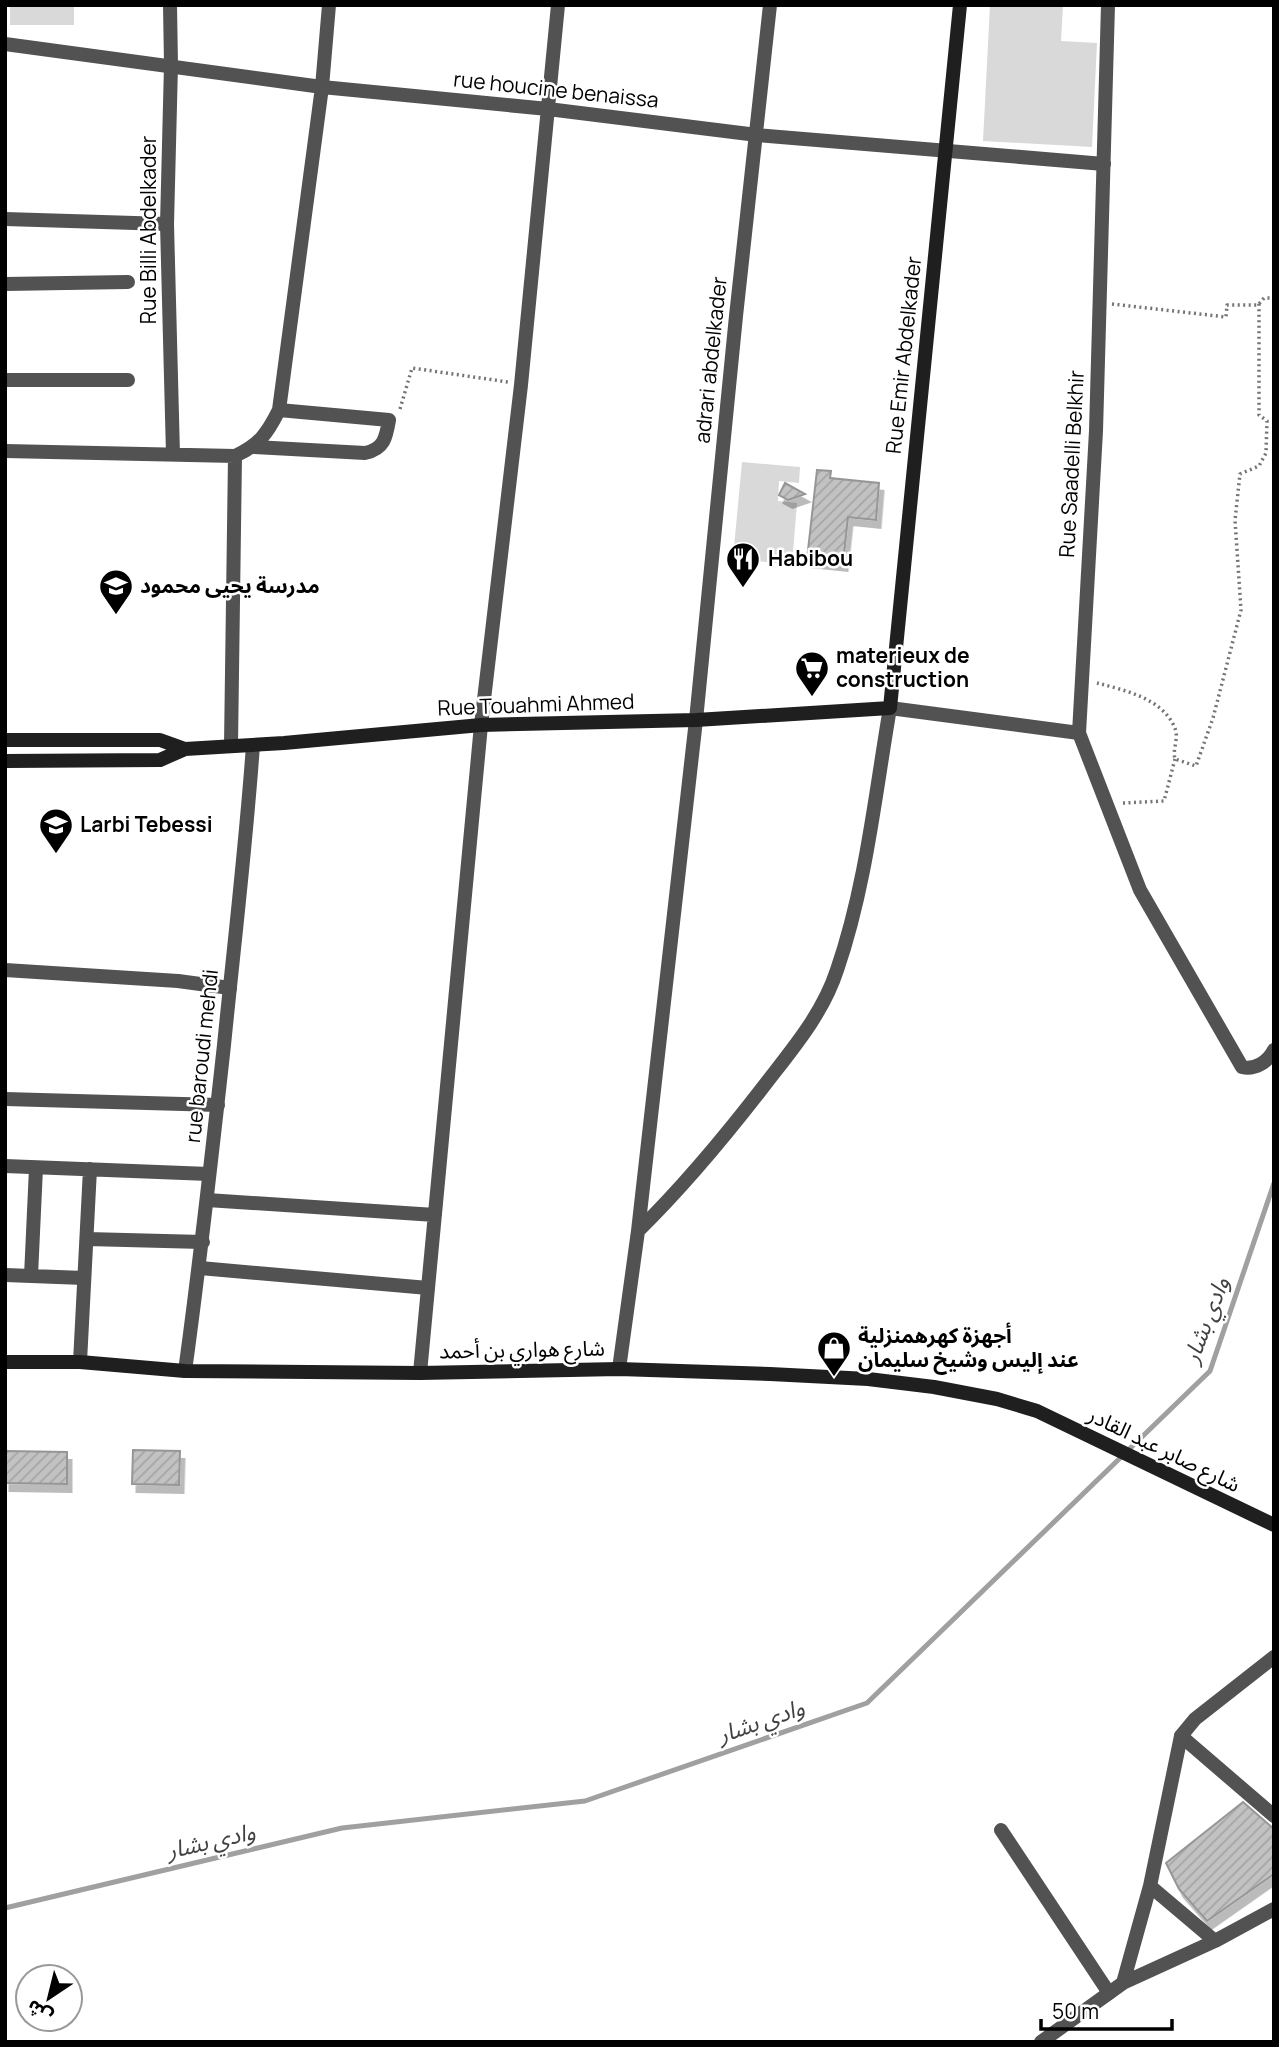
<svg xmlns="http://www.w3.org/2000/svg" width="1279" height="2047" viewBox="0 0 1279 2047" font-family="Manrope,'Noto Sans Arabic',sans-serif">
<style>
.green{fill:#d9d9d9}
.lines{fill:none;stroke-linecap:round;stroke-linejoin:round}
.stream{stroke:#a0a0a0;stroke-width:5}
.building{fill:url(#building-hatch);stroke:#969696;stroke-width:2;filter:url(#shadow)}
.path{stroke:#747474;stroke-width:3.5;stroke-dasharray:2 3.5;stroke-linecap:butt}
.minor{stroke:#525252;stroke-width:14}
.tertiary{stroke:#525252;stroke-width:14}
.secondary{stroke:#1f1f1f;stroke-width:14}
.labels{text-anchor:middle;stroke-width:5;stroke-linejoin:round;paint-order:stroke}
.street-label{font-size:21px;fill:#000;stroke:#fff}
.poi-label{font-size:21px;font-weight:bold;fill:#000;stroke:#fff;text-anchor:start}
.water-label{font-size:23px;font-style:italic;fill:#414141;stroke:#fff}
</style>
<defs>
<pattern id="building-hatch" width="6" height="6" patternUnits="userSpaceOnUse" patternTransform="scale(1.75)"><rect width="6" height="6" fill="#c2c2c2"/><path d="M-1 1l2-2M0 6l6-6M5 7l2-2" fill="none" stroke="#a5a5a5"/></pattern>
<filter id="shadow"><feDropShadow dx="4.5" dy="8" stdDeviation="0" flood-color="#0004"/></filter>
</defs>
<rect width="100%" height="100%" fill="#fff"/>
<path class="green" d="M10,5H74V25H10Z
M990,5H1063L1061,41L1097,43L1092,147L983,141Z
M742,462L800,467L799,483L779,481L778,501L797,503L792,565L733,558Z"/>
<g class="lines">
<path class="stream" d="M5,1908L342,1828L585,1801L867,1703L1210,1371L1274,1183"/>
</g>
<path class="building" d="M817,470L831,471L830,478L879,483L876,520L848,517L843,563L807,559Z
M785,483L805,494L788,500L779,495Z
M133,1450L180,1451L179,1485L132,1484Z
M5,1451L67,1452V1484L5,1483Z
M1243,1802L1274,1829V1874L1207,1921L1179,1889L1166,1863Z"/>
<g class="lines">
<path class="path" d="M1112,304L1226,317L1227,305H1258L1264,298H1274
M400,409L412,368L508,382
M1097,683C1124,690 1161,698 1174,726C1180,738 1172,748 1175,759L1196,766L1213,718L1241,610L1235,520L1240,474L1259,466L1266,453L1267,421L1259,415V302
M1123,803L1164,801L1175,759"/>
<path class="minor" d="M5,44L322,87L548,109L757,135L1104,164
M5,219L167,224
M5,284L128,282
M5,380H128
M279,410L322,87L329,5
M235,456C259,445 267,434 279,410L389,420C386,438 384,449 365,453L254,447
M696,720L736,316L770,5
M1079,733L1140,890L1242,1067C1255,1070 1268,1062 1274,1050
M5,970L178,981L230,988
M5,1099L218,1105
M5,1166L209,1174
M207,1200L435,1215
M87,1239L203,1242
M200,1268L428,1288
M5,1275L84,1278
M31,1276L36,1168
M80,1362L90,1169
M420,1373L481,725L521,385L558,5
M1181,1736L1274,1816
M1001,1830L1109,1993"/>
<path class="tertiary" d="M170,5L171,65L167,224L173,454
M5,451L235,456L231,745
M638,1231C685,1185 727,1134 767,1082C794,1047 823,1013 837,970C866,886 875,795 890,708L1079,733L1096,431L1108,5
M619,1369L638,1231L696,720
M185,1371C200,1263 212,1154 224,1045C234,945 246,845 253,745
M1150,1886L1215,1941
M1123,1983L1150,1886L1181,1736L1195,1719L1274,1657
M1041,2042L1123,1983L1215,1941L1274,1909"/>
<path class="secondary" d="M5,740H160L185,749
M5,761L160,760L185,749L284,743L481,725L696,720L890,708L960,5
M5,1362H80L185,1371L420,1373L619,1369L770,1374L868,1379L934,1387L997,1399L1037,1411L1274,1525"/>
</g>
<defs>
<g id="restaurant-pin" transform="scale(1.75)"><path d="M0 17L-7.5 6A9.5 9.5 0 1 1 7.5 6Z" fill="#000" stroke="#fff"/><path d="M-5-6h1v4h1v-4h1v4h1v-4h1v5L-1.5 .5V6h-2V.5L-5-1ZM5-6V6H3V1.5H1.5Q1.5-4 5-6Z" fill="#fff"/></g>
<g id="school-pin" transform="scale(1.75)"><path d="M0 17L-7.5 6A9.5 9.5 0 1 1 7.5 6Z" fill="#000" stroke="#fff"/><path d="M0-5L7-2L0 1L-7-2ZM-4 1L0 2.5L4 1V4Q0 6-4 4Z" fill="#fff"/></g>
<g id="supermarket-pin" transform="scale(1.75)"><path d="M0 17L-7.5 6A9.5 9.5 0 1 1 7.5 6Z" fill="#000" stroke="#fff"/><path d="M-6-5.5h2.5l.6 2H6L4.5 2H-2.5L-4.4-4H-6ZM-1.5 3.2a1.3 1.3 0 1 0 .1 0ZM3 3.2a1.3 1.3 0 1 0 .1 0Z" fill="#fff"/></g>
<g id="shop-pin" transform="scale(1.75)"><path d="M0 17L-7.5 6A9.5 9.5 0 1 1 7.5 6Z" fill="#000" stroke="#fff"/><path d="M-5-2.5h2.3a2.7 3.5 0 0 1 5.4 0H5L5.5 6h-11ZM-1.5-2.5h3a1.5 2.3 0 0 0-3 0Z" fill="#fff"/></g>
</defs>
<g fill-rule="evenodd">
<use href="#restaurant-pin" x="743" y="559"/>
<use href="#school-pin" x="116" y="586"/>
<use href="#supermarket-pin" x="812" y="668"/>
<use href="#school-pin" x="56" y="825"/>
<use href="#shop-pin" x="834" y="1348"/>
</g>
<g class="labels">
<g class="street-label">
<text transform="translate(556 90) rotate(6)" y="7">rue houcine benaissa</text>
<text transform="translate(149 230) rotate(-90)" y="7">Rue Billi Abdelkader</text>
<text transform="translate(904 355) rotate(-84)" y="7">Rue Emir Abdelkader</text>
<text transform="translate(711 360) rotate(-84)" y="7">adrari abdelkader</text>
<text transform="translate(1072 464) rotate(-87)" y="7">Rue Saadelli Belkhir</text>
<text transform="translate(536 705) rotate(-2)" y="7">Rue Touahmi Ahmed</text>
<text transform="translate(202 1056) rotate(-84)" y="7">rue baroudi mehdi</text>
<text transform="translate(522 1350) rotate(-1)" y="7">شارع هواري بن أحمد</text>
<text transform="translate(1164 1450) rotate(26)" y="7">شارع صابر عبد القادر</text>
</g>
<g class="poi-label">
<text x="768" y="566">Habibou</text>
<text x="140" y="593">مدرسة يحيى محمود</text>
<text x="836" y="663">materieux de<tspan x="836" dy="24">construction</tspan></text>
<text x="80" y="832">Larbi Tebessi</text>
<text x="858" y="1343">أجهزة كهرهمنزلية<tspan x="858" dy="24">عند إليس وشيخ سليمان</tspan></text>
</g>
<g class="water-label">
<text transform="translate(1206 1320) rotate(-69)" y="8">وادي بشار</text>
<text transform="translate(761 1721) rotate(-19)" y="8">وادي بشار</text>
<text transform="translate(211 1841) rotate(-13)" y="8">وادي بشار</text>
</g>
</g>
<rect width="1279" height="2047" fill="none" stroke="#000000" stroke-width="14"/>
<g transform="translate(49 1998) rotate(215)"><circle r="33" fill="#ffffff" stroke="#999999" stroke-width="2"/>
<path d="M0-5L12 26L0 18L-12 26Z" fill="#000000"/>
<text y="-10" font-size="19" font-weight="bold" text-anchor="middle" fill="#000000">ش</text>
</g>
<path d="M1041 2019v10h131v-10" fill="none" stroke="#000000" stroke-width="3.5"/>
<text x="1052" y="2019" font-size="21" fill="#000000" stroke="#ffffff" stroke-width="5" paint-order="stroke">50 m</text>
</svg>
